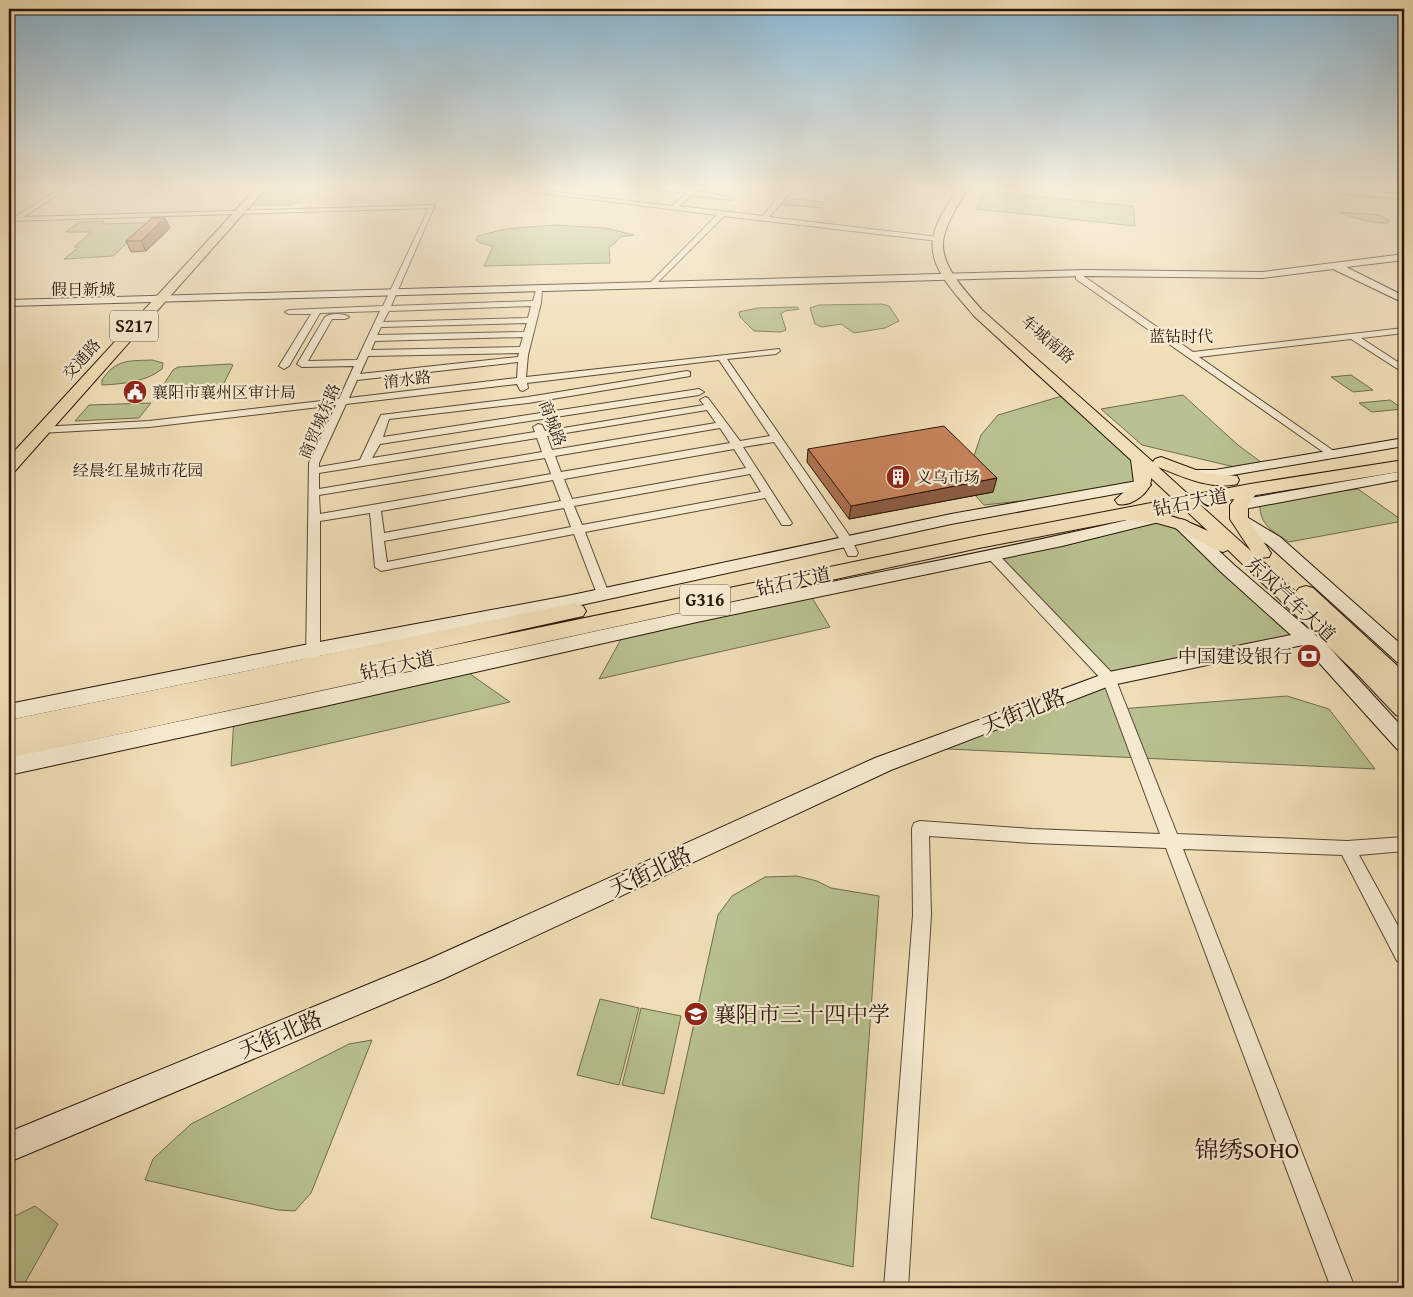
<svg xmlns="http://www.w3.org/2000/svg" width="1413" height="1297" viewBox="0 0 1413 1297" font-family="'Gentium Book Plus','Noto Serif SC',serif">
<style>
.green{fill:#b8c18f;stroke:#706b4d}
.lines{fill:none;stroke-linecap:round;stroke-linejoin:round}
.street-casing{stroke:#5a4736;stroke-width:2}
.secondary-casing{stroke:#28150b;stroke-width:2}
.primary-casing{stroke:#28150b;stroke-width:2}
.highway-casing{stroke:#28150b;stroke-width:2}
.street{fill:#f5ead0;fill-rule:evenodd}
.secondary{fill:#f5ead0;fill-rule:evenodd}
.primary{fill:#f0deb6;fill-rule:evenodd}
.highway{fill:#f0deb6;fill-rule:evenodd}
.wall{fill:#ab714e;stroke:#28150b}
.shaded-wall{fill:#8b5c40;stroke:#28150b}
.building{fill:#c7835b;stroke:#28150b}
.labels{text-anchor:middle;stroke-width:4.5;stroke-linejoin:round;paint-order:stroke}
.far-neighbourhood-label{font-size:16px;fill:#28150b;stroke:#f5ead0}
.far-street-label{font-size:16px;fill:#28150b;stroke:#f5ead0}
.far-poi-label{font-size:16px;fill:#28150b;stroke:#f5ead0;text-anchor:start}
.shield{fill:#f5ead0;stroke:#665546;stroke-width:1}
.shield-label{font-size:18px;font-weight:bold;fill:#28150b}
.street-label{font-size:19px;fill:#28150b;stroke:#f5ead0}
.poi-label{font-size:19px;fill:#28150b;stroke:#f5ead0;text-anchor:end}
.near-street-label{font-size:22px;fill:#28150b;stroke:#f5ead0}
.near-poi-label{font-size:22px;fill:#28150b;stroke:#f5ead0;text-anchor:start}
.near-neighbourhood-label{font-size:24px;fill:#28150b;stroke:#f5ead0}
</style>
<rect width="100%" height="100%" fill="#f0deb6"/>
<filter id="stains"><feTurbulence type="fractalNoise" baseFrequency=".004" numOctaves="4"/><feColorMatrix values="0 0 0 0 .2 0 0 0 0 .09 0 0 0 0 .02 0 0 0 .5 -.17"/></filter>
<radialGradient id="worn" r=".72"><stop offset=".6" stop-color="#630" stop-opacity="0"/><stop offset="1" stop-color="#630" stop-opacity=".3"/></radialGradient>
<path class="green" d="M272,187H313L300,202L291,205H255L253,204L267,189Z
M984,191L1133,206L1135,226L977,209Z
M784,198L824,202L821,208L779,204Z
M1340,212L1380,215L1389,220L1388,223C1375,224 1352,218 1340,212Z
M104,221L102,224L149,223L113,256L64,259L79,247H74L91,232H66L79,222Z
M553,225L606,228L634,235L620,237L614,244L609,247L610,263L484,266L493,246L480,243L476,240L478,236L505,229Z
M882,304L889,306L899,321L885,328L854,333L841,324L822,327L815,324L810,308L819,305Z
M797,307L799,309L785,311L781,314L786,330L781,332L754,331L740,317L739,312L758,308Z
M152,360L163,363L162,369C146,382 122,384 102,385V380C116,359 128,361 152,360Z
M230,364L233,365L219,393L167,398L164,397L166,392L160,390L173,370L178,367Z
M1351,375L1373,390L1353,392L1331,377Z
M1183,395L1238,445L1265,465L1243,469L1142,445L1101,409Z
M1062,396L1142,470L1143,476L1122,490L984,505L973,493V459L981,435L998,415Z
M1390,400L1403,409L1372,412L1359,403Z
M151,403L139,418L75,421L89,405Z
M1358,489L1403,521L1289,542C1271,530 1258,524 1260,500Z
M1157,518L1181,524L1306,638L1109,678L1120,709L1287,696L1329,709L1375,769L927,748L1109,678L993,556Z
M809,593L830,627L599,679L625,632Z
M463,669L510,702L231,766L234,718Z
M797,876L817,881L831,888L879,896L853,1267L651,1218L718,915L732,896L765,877Z
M600,999L639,1008L619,1085L577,1075Z
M641,1008L681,1016L664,1094L622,1085Z
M372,1040L311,1193L295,1211L278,1210L145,1180L153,1159L191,1124L349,1044Z
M35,1206L58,1224L22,1288H9V1219Z"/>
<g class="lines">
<g class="street-casing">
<path id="street" d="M62,187H69L24,217L435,205L391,306L533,301L536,290H542L541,303L528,355L526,377L779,349L780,351L776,354L727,359L851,538L858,553L856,556H848L841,541L774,442L743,447L792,523L790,525H782L765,498L585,532L609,594L603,598L597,594L574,534L381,571L375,567L370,513L320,521V662L318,666H308L306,662L309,463L336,405L149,427L40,433L35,430L40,427L149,421L339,399L354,366L302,367L297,364L325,317C330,313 344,313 349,317L345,319H332L308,361L357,360L380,311L320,313L289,366L284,369L279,366L311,314H289L285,312L289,310L383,306L429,208L9,221V217H15ZM531,306L528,318L383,322L389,311ZM527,323L524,332L377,335L381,327ZM523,337L520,347L371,350L375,341ZM519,353L518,357L360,374L368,356ZM719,360L770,436L740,441L708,398L705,397L700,400L704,405L545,431L542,425L538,424L533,427L535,432L372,458L380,444L699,395L704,392L699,389L383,437L389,419L528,403L690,376V372L687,371L528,397L381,415L360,460L319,467V463L346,404L517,384L520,390L523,391L528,388L527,383ZM518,362L517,378L349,398L357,380ZM707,410L716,423L552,450L547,436ZM720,428L730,443L561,472L555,456ZM537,438L542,452L319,489V473ZM734,449L746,468L572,499L564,479ZM545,458L551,474L320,514L319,495ZM750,474L761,492L582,525L574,506ZM553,480L561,501L384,533L381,511ZM564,508L571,527L387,562L384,541Z
M494,187H511L672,206L687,193L641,187L692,190L734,198L731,200L692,195L679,206L763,216L778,197L789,187H795L769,217L938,237L941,239L938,241L724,216L654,286L650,284L651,282L717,215Z
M883,187H924L919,192Z
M1290,187L1362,191L1360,187H1366L1369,191L1404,195V199L1293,189Z
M1076,275H1082L1193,352L1404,328V333L1361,338L1404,366V373L1351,339L1199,357L1338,454L1337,456H1329L1076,279Z
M993,552L997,553L1114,675L1177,834L1347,841L1404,837V851L1359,855L1404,937V964L1397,961L1342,855L1183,849L1355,1288H1331L1166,848L1032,843L929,836L931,915L908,1288H884L913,915L912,828L914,823L920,821L1032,829L1160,834L1103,681L989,559L987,556L989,553Z"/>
</g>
<g class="secondary-casing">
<path id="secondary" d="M1404,254V260L1346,267L1404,296V303L1333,269L1263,278L1085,276L9,306V300L1085,270L1263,272Z
M1404,438V446L1215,478L1183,476L1181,473L1183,470H1215Z
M1404,471V479L1239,510L1234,508L1231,505L1234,502L1239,500Z
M1143,480L1148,482L1151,485L1148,488L951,524L572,607L314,657L9,720V704L314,643L572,595L951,514Z
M1157,513L1163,515L1165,518L1163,521L1062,546L697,622L325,706L9,775V757C238,710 466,659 695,610C849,577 1004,550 1157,513Z
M1239,514L1245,516L1280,537L1404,647V664L1397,662L1268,545L1233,522L1231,519L1233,516Z
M1181,519L1187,521L1233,564L1327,645L1404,729V751L1397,749L1303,645L1112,685L891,770L443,979L9,1162V1132L425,961L875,758L1109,672L1291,635L1221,572L1175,527L1173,524L1175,521Z"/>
</g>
<g class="primary-casing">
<path id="primary" d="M257,187H267L15,471L9,472V457Z
M959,187H969C960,202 948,219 944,236C937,264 966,291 982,310L1153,462L1155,459L1161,457L1204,473L1237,476L1239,480L1237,484C1210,490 1183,477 1158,467L1251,551L1230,519V505L1244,486L1250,485L1256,486L1259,490L1248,505V519L1271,553L1269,557L1259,558L1296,592L1299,588L1306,586L1313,588L1404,672V693H1402L1404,695V718L1396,715L1360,677L1228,550L1223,552L1216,550L1175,528L1157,523L1114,519L1111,515L1114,511C1141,504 1183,518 1208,531L1151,478C1152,492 1131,507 1118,504L1115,500L1134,483L1131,460L974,316C957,295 928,268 933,239C935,221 950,202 959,187Z"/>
</g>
<g class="highway-casing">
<path id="highway" d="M1404,460V471L1250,496L979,548L9,758V720L575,603L583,606L586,611L583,616L416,653L979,536L1250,484Z"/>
</g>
<use href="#street" class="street"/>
<use href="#secondary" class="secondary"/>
<use href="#primary" class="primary"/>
<use href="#highway" class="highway"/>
</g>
<path class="wall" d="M170,228L146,251L131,252L126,241Z
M808,449L993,492L849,519L807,462Z"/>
<path class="shaded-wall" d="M165,218L170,228L146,251L141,241Z
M997,478L993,492L849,519L851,506Z"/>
<path class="building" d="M152,218H165L141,241H126Z
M944,426L997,478L851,506L808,449Z"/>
<linearGradient id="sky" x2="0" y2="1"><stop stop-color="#89b7d3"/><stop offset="0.51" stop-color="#f8f0de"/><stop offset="1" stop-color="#f8f0de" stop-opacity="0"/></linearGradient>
<rect width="1413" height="368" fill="url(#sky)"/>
<defs>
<g id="civic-disc" transform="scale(1.25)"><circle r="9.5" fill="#8f2418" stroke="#f5ead0"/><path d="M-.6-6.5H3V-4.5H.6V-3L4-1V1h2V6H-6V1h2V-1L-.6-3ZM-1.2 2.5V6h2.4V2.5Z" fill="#fff"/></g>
<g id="building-disc" transform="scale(1.25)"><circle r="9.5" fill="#8f2418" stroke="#f5ead0"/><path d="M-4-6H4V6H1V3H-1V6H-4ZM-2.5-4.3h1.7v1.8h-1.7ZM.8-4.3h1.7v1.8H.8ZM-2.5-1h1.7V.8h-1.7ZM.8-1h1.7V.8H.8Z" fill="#fff"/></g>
<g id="bank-disc" transform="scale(1.25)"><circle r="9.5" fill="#8f2418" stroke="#f5ead0"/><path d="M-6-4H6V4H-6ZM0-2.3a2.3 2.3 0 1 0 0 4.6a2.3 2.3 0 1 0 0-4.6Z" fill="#fff"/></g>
<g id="school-disc" transform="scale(1.25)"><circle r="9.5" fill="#8f2418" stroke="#f5ead0"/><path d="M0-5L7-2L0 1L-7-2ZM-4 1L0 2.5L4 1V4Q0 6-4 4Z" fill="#fff"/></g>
</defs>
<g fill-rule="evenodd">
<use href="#civic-disc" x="135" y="392"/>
<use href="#building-disc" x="898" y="477"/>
<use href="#bank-disc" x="1309" y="656"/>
<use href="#school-disc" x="696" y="1014"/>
</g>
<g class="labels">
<g class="far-neighbourhood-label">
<text x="83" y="295">假日新城</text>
<text x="1181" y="342">蓝钻时代</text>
<text x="138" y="476">经晨·红星城市花园</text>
</g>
<g class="far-street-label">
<text transform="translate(1048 339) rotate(41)" y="6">车城南路</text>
<text transform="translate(81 359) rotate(-48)" y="6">交通路</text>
<text transform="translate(407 379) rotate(-7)" y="6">淯水路</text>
<text transform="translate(319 421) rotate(-67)" y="6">商贸城东路</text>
<text transform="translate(553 423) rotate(69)" y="6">商城路</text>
</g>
<g class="far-poi-label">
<text x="152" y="398">襄阳市襄州区审计局</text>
<text x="916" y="483">义乌市场</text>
</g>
<g class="shield">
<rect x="110" y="310.5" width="48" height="31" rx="4"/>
<rect x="680" y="584.5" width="50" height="31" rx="4"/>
</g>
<g class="shield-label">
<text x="134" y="332">S217</text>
<text x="705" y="606">G316</text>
</g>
<g class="street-label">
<text transform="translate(1190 502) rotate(-11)" y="7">钻石大道</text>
<text transform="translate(793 581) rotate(-12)" y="7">钻石大道</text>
<text transform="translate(1291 599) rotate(43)" y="7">东风汽车大道</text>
<text transform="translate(397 665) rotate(-12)" y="7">钻石大道</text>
</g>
<g class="poi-label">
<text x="1292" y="663">中国建设银行</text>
</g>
<g class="near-street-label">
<text transform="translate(1023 711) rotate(-21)" y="8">天街北路</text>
<text transform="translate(650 871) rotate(-25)" y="8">天街北路</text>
<text transform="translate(280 1034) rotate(-23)" y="8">天街北路</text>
</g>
<g class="near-poi-label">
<text x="714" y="1022">襄阳市三十四中学</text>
</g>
<g class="near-neighbourhood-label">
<text x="1247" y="1158">锦绣SOHO</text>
</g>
</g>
<rect width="1413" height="1297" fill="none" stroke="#f0deb6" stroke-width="30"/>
<rect x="10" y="10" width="1393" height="1277" fill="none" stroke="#28150b" stroke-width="2.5"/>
<rect x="15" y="15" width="1383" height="1267" fill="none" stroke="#28150b"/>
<rect width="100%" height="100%" filter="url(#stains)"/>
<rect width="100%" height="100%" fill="url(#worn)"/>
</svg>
